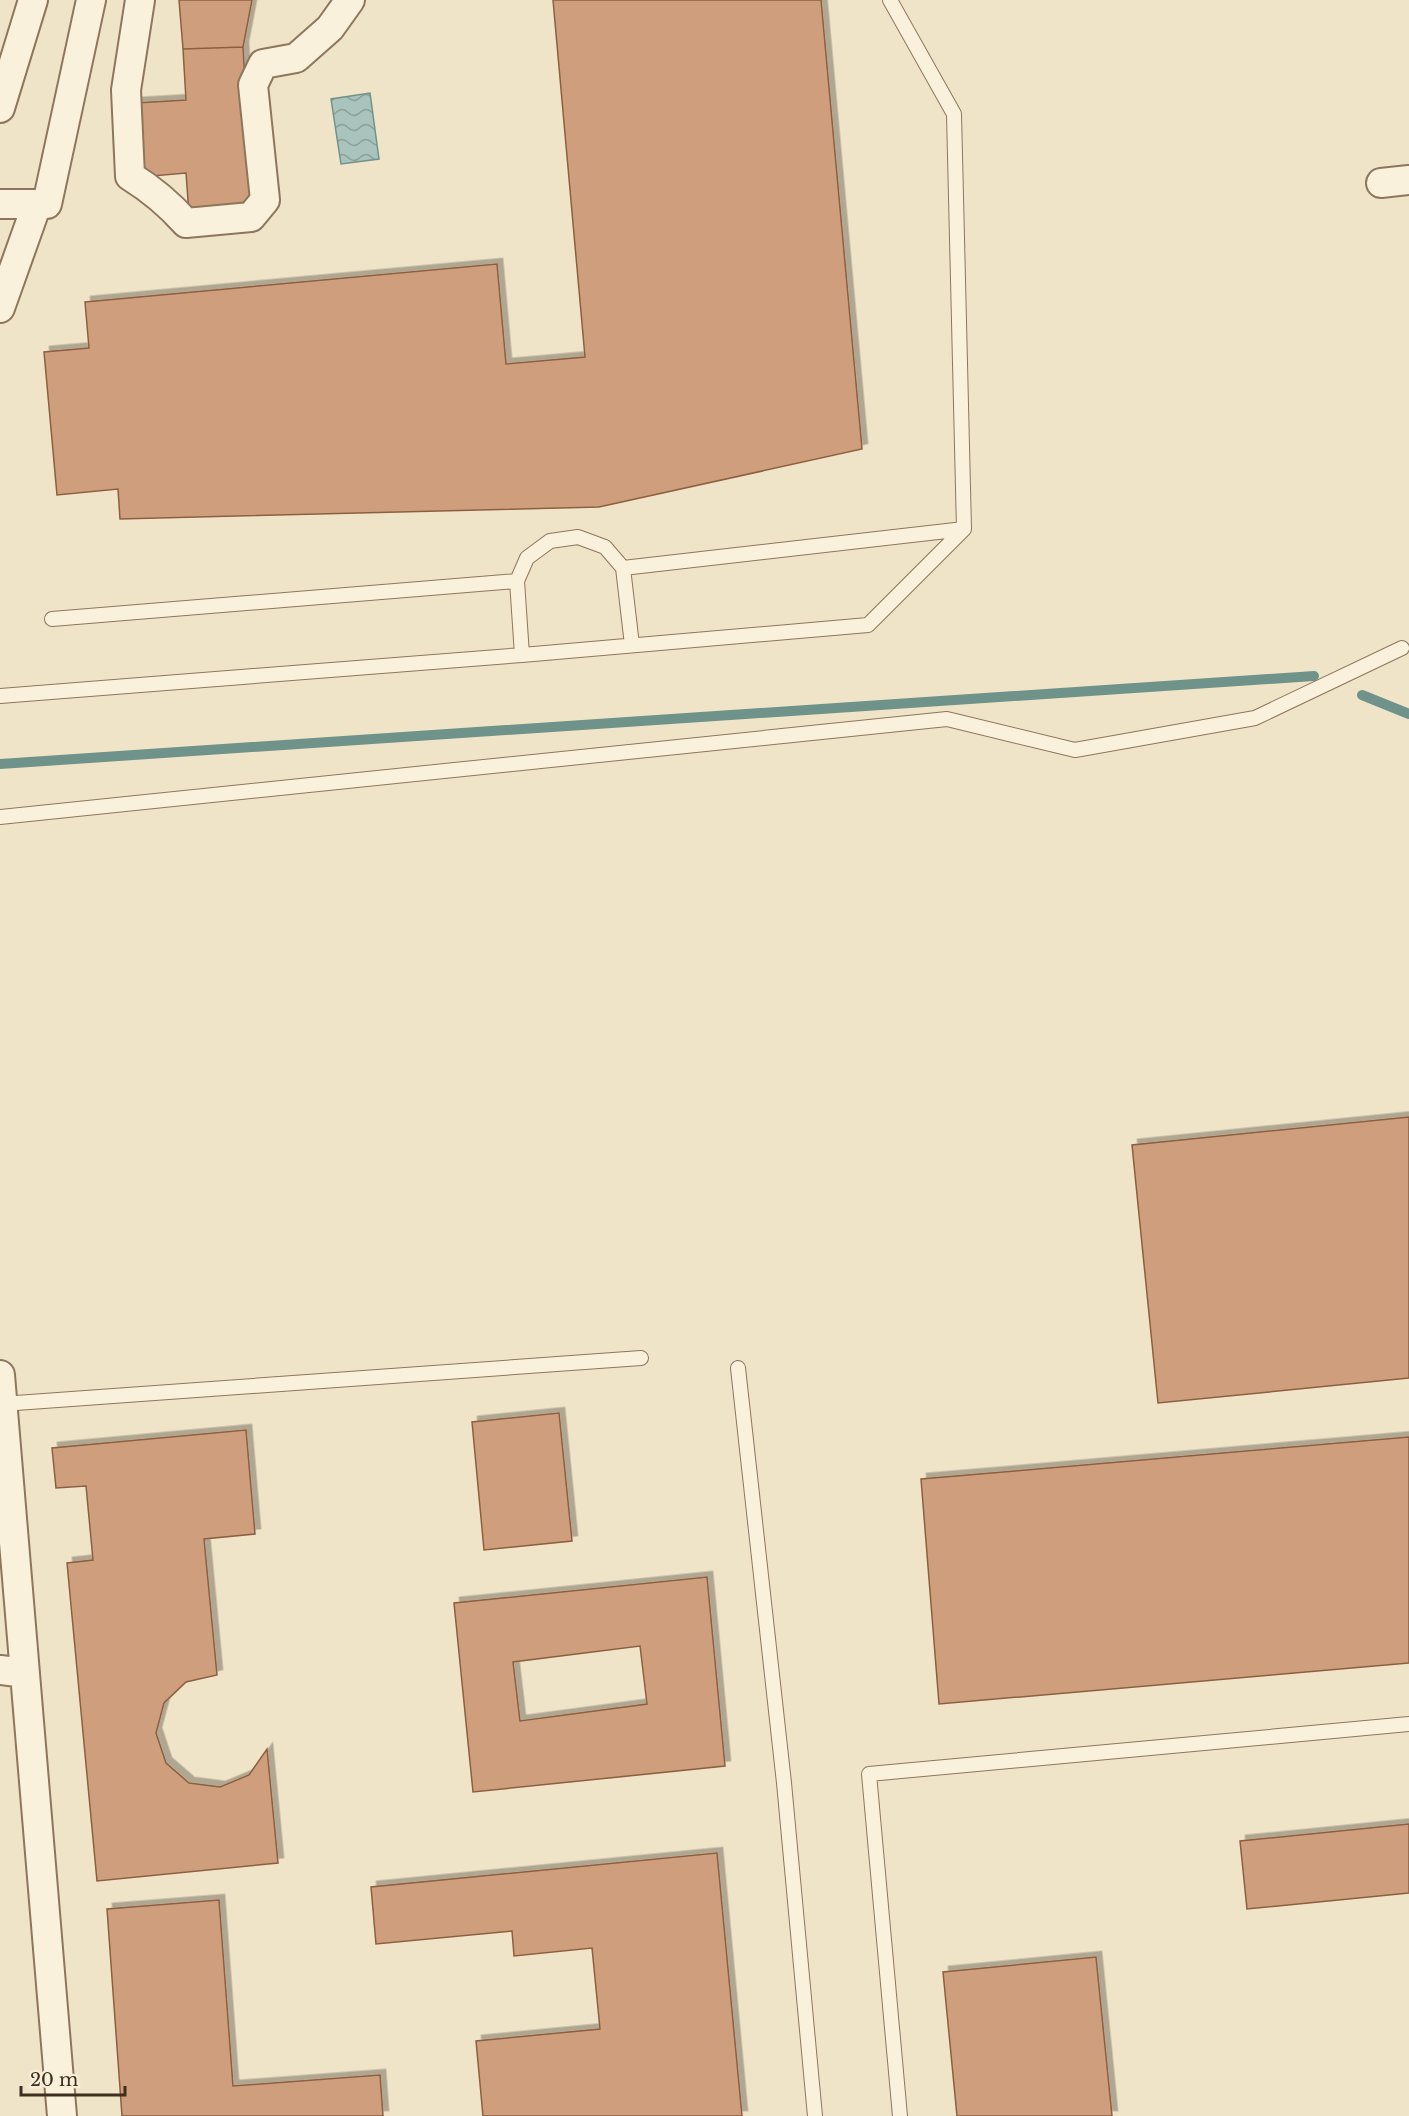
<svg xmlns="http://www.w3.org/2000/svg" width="1409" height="2116" viewBox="0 0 1409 2116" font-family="'Libre Baskerville',serif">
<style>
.water{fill:url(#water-waves);stroke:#6f938a;stroke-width:1.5}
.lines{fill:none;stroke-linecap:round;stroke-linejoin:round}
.stream{stroke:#6f938a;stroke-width:10}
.building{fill:#cf9f7d;stroke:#8d5f41;stroke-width:1.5;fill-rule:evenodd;filter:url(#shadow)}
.lane-casing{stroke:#8d765c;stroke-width:16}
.street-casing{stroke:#8d765c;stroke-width:32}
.lane{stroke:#faf1dc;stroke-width:14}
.street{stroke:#faf1dc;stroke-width:28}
</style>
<defs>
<pattern id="water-waves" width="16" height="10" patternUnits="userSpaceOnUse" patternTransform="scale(1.5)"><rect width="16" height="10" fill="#a9c4bc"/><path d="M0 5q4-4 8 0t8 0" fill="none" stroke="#8ba098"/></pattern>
<filter id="shadow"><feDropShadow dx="5.5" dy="-5.5" stdDeviation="0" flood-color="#0004"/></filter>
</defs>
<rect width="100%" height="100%" fill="#f0e4c8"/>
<path class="water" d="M370,93L379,159L341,164L331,99Z"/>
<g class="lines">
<path class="stream" d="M1362,695L1409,714
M0,764L1314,676"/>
</g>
<path class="building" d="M179,0H252L243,47L183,49Z
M553,0H821L862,449L599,507L120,519L118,489L57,495L44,352L89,348L85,302L497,264L506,364L585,357Z
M243,47L252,206L189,214L186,173L141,177L136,103L186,100L183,49Z
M1409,1117V1378L1158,1403L1132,1145Z
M559,1413L572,1541L484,1550L472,1422Z
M246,1430L255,1534L204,1539L217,1675L186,1682L164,1703L156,1733L166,1763L189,1783L220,1787L249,1775L267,1749L278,1863L97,1881L67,1563L93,1560L86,1486L56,1488L52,1448Z
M1409,1437V1663L939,1704L921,1479Z
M707,1577L725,1766L473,1792L454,1603ZM640,1646L647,1704L520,1721L513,1662Z
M1409,1824V1893L1247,1909L1240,1841Z
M717,1853L742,2116H483L476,2041L600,2029L592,1948L514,1956L512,1931L376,1944L371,1887Z
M219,1900L233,2086L380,2075L383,2116H122L107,1909Z
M1096,1957L1112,2116H957L943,1972Z"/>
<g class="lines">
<g class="lane-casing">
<path id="lane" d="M623,568L964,529
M52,619L517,581
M522,655L517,581L527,558L550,541L578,537L605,547L623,568L632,645
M0,696L522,655L868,625L964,529L954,114L890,0
M0,817L947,719L1075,750L1255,718L1402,648
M738,1368L784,1783L815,2116
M2,1404L641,1358
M900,2116L869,1774L1409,1724"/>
</g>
<g class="street-casing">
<path id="street" d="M140,0L126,90L130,176C151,189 170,205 186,223L251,217L265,200L253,85L263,64L296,58L330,28L350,0
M0,108L33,0
M1381,183L1409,180
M0,204H47L91,0
M0,308L37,204
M0,1375L62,2116
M0,1670L25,1673"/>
</g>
<use href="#lane" class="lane"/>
<use href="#street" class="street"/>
</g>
<path d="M21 2086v9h104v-9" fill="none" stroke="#3d2e20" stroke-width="3"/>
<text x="30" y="2086" font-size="18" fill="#3d2e20" stroke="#f7eed8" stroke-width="4.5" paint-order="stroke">20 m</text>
</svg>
